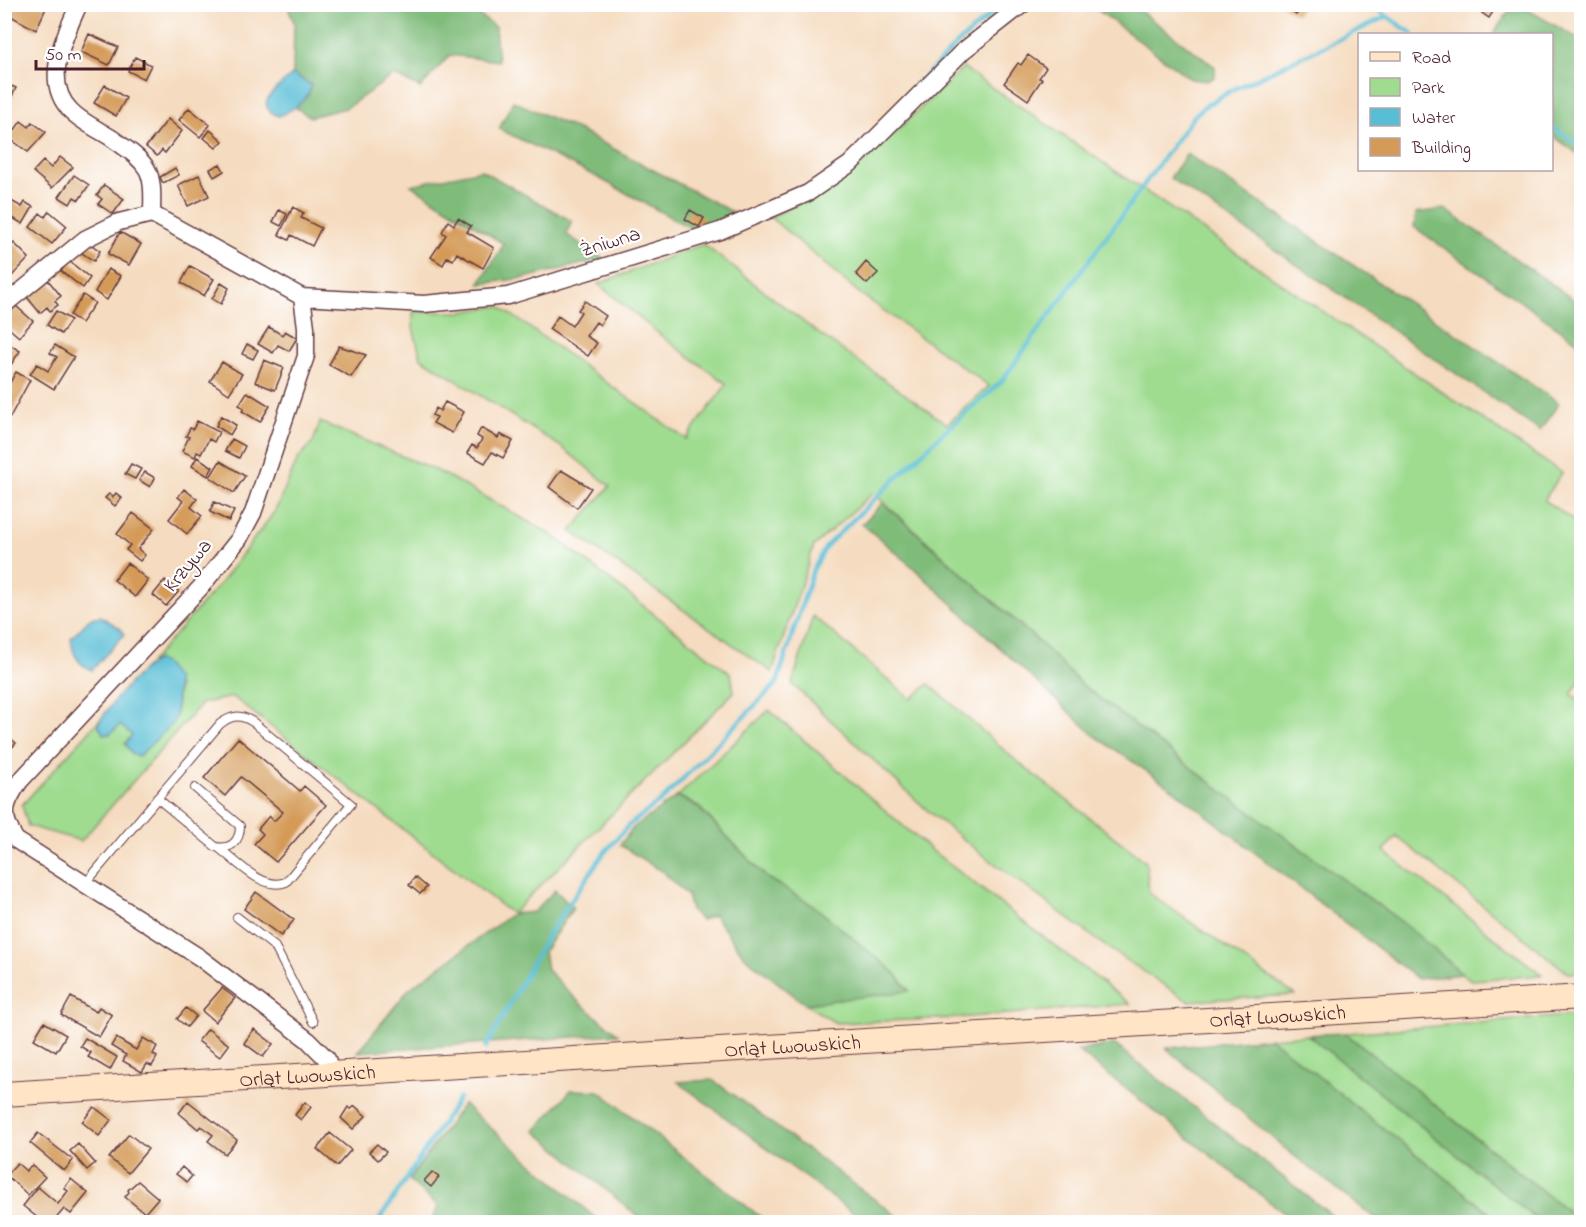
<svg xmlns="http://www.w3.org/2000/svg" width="1586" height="1227" viewBox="0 0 1586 1227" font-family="'Indie Flower',sans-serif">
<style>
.green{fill:#9fdc90;stroke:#747e5e;stroke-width:1.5}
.forest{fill:#7fbc7a;stroke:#646e52;stroke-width:1.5}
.water{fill:#58bed6;stroke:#516e80;stroke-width:1.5}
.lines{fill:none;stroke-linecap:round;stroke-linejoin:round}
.stream{stroke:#58bed6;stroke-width:4.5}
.building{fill:#d49a57}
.lane-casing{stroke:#643b41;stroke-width:10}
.street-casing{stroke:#643b41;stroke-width:19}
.secondary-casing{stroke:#643b41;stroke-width:26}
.lane{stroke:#fff;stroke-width:8}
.street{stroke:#fff;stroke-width:16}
.secondary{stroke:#ffe4c6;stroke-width:24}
.labels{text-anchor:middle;stroke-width:4.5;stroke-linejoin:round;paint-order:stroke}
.street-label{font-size:21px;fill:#4a1f2b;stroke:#fff}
</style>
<rect width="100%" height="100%" fill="#fff"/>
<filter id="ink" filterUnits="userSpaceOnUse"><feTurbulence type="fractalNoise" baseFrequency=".0167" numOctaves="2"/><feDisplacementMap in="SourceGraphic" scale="12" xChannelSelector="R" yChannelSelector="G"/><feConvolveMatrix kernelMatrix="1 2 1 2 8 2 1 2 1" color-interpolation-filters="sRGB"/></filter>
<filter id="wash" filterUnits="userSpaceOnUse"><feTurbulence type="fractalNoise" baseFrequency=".008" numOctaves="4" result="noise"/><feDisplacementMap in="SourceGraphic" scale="24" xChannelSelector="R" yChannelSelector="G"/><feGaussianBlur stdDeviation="1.35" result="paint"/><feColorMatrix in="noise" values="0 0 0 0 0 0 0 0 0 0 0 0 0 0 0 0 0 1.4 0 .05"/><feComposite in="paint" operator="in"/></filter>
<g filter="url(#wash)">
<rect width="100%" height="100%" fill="#f5dbbf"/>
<path class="green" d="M963,68L1562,473L1544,500L1581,526V679L1571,694L1582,702L1581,972L1568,973L1396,836L1384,851L1542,975L1471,980L1463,974L1403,923L1227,795L1081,684L1037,640L873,493L814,546L772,672L571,531L610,486L560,446L421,358L413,328V312H461L499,306L686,439L727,384L669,342L598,284L703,244L814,330L947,424L989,386L858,292L770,217L830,189L862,164Z
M320,422L442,473L552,535L731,674L734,692L512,914L233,697L202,703L81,841L28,826L22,805L104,715L98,724L110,734L120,725L132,735L125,744L139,755L172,724L176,716L178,685L158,660L150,663L222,581L275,511L298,459L313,442Z
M813,616L911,699L929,684L1014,759L1146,862L1149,893L1295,995L1188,1001L1104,945L979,852L928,811L792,684Z
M769,710L931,850L1130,1004L957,1018L836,1023L805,1004L909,990L895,973L814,906L767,878L699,807L678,796Z
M1581,1015V1222L1345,1033Z
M1308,1035L1540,1222H1501L1270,1038Z"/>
<path class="forest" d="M1514,4L1519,5L1581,40V156L1552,135V34H1493Z
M287,5H465L495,27L498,61L450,55L420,88L394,75L346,108L310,117L295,107L308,95L311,85L293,74L294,22Z
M1091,5H1132L1215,67V77L1207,81L1191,79Z
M513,101L578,130L734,213L694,230L597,177L499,129Z
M1187,154L1559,403L1540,431L1170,178Z
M481,170L572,221L566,234L603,259L524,278L479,284L504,244L411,185Z
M1445,209L1581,305V344L1414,227L1416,213Z
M883,503L1037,640L1081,684L1227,795L1403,923L1463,974L1418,979L1174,790L1094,735L905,560L862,524Z
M678,796L698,807L767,878L814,906L895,973L909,991L805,1004L744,956L714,915L701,920L691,910L687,895L663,872L620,845L633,828Z
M555,890L573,908L544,951L547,970L581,1004L618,1034L358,1052L409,989L512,914L534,912Z
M1345,1033L1581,1222H1540L1308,1035Z
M1270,1038L1501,1222H1380L1288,1151L1166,1048Z
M1114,1044L1340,1222H1295L1078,1051Z
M713,1080L905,1222H865L678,1082Z
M571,1090L599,1091L767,1222H645L535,1131Z
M463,1104L600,1222H432L438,1206L409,1180Z"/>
<path class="water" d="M293,74L311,85C309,100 292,111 278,116C250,104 280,86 293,74Z
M100,616L120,628L124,635L92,670C78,665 72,653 71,638L91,618Z
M158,660L164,663L177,679L176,716L172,724L139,756L133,755L125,744L132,735L120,725L110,734H103L98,724C108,707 140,667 158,660Z"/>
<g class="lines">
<path class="stream" d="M1369,4L1413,34
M890,112L957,44L1003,4
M1552,127L1582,147
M486,1047L549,933L604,853L628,826L663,799L777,683L813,570L827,545L942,434L1001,382L1193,117L1205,106L1232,90L1386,17
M378,1222L459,1098"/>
</g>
<g id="blocks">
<path class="building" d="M12,4H40L46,8L36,30L7,14Z
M1280,4H1305L1296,15Z
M1469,4H1498L1489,18L1482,13L1484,10L1480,7L1477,10Z
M89,34L118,47L109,65L81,52Z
M1028,55L1046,68L1039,78L1042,79L1028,100L1004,83L1018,63L1021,65Z
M135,57L151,65L144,79L128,71Z
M4,83L16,88L8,104L4,103Z
M105,85L126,98L116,116L94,103Z
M189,108L210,125L200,137L179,120Z
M168,119L182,131L165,153L162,150L157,156L146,147Z
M21,121L29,127L32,122L46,132L28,152L9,138Z
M210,130L223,141L216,148L204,138Z
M60,157L73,167L52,188L33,172L43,161L51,168Z
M220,164L224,171L214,177L210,169Z
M175,168L179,175L163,183L160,177Z
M74,175L89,185L79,200L74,197L70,204L59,197Z
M199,175L209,196L188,206L178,185Z
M104,185L124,199L113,214L98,204L102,199L97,195Z
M4,197L22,207L25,202L33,207L23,224L4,213Z
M293,207L304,213L301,218L321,228L312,246L291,235L289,240L279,235Z
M279,210L287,214L281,226L273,222Z
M690,210L704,218L699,227L685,219Z
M49,211L67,226L52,244L30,227L40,213L45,217Z
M458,218L471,226L467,232L494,248L483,268L457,253L453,260L447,257L443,265L431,257L446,235L442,232L448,221L454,225Z
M120,232L141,244L129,265L108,254Z
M14,243L29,258L11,277L4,271V246L8,249Z
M89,243L100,251L94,261L82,253Z
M69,261L90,278L83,288L61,271Z
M866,262L878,273L867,284L856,274Z
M190,266L214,279L204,296L181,283Z
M108,269L121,276L107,300L95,292Z
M48,280L61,296L55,301L58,305L50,311L47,307L40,313L27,297Z
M221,283L229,288L221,304L212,299Z
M83,295L95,303L81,323L70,315Z
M585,301L606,316L600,325L596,322L586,336L597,343L588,356L549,329L558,316L572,326L581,312L578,310Z
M16,306L33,321L19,337L4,324V319Z
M56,311L71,320L61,334L47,325Z
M269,327L282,335L285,331L297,338L289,351L278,345L273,353L258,344Z
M4,341L20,351L6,372L4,371Z
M247,344L258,350L253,359L242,354Z
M55,345L74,357L54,389L30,374L37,364L48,371L57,357L50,353Z
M339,346L366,355L351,377L329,365Z
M264,360L284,368L275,390L255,382Z
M222,362L242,374L229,394L210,381Z
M16,372L30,380L10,417L4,414V393Z
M247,392L270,406L260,422L242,411L244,408L239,405Z
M445,402L464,412L452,433L433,423L437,417L432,415L436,408L440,411Z
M221,416L236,425L230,435L216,426Z
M197,421L219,432L214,442L209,439L201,454L197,452L195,457L182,451L189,437L186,436L190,428L193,429Z
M481,428L498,438L500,434L513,441L503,458L492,452L485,463L467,453L472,445L477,448L482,439L477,436Z
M232,439L245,446L239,458L225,451Z
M197,457L213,467L208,476L192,466Z
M220,461L245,476L234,493L210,477Z
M131,464L141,469L135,479L125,474Z
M561,470L591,488L577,508L549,487Z
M145,472L155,478L150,487L139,480Z
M184,489L197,499L191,507L202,516L187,534L169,519L183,501L178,497Z
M116,493L122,498L115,506L105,498L109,494L113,497Z
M214,502L234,511L229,521L210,512Z
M133,513L154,529L138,549L145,555L140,561L126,550L130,545L117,534Z
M127,563L148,580L135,597L114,580Z
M165,580L179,591L166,606L153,595Z
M4,733L16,743L4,756Z
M238,738L300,791L304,786L326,805L276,862L254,844L263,834L258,829L269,816L274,821L283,812L241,777L225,796L204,778Z
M415,877L427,887L420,894L409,885Z
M256,892L294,920L281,936L244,909Z
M222,988L235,998L215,1022L202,1011Z
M71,997L96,1012L99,1007L112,1015L99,1037L61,1015Z
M186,1008L196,1016L187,1027L177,1019Z
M44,1022L66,1035L56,1052L34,1039Z
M208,1029L229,1045L220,1057L198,1041Z
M254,1029L273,1044L263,1057L244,1043Z
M85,1038L117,1057L110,1070L88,1057L91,1053L80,1046Z
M116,1038L136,1050L143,1038L157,1046L153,1054L157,1057L152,1066L147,1064L142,1072L123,1061L126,1055L111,1046Z
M188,1101L237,1140L225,1154L208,1141L213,1135L201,1126L198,1129L179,1113Z
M305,1102L311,1107L301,1120L295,1115Z
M355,1106L366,1116L353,1129L341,1118L348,1107L351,1109Z
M94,1107L111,1120L99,1136L82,1122Z
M38,1133L73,1160L64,1171L30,1143Z
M330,1133L351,1150L337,1166L317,1149Z
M129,1134L148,1149L128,1173L109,1158Z
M78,1144L95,1163L87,1170L70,1151Z
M377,1144L386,1152L378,1160L369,1152Z
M17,1163L26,1171L32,1165L45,1177L28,1195L6,1175Z
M182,1167L192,1176L187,1182L176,1174Z
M432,1172L439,1177L431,1187L424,1181Z
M71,1179L88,1193L71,1214L64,1209L53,1222H43L23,1206L38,1187L58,1204L68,1191L64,1188Z
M138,1181L158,1198L145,1213L125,1197L129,1192L128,1190Z"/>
</g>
</g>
<g filter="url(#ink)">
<use href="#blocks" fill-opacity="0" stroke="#643b41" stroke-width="1.5"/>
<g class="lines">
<g class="lane-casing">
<path id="lane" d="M157,798L216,847C231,850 240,841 240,826L195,788
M85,884L220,724C232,715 240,714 253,722L351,804L286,882C263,891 237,862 219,848
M237,917L275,947L313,1022"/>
</g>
<g class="street-casing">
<path id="street" d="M79,4C65,36 41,81 71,111C82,122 99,130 113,139C125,148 139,156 147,169C154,182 152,200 152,214
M152,214L302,297L424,304L508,296L720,231L808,193L850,164L963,51L1023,4
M302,297L306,327V356L253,513L239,539L200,588L20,781C4,804 0,815 16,840L199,957L308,1040L327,1059L332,1076
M4,305L85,239L119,222L152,214"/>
</g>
<g class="secondary-casing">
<g id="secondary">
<path id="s1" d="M4,1094L1582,997"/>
</g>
</g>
<use href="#lane" class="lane"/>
<use href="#street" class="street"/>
<use href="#secondary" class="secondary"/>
</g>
</g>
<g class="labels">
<g class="street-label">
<text transform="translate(610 241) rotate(-17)" y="7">Żniwna</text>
<text transform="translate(187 565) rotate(-50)" y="7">Krzywa</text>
<text dy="7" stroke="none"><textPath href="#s1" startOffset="1276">Orląt Lwowskich</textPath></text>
<text dy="7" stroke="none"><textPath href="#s1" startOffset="790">Orląt Lwowskich</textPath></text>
<text dy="7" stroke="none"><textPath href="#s1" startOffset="304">Orląt Lwowskich</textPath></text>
</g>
</g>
<rect width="1586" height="1227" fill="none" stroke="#fff" stroke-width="24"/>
<rect x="1358" y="33" width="195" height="138" fill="#ffffff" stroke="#b7a5aa" stroke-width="1.5"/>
<rect x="1370" y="52" width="30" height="9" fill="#ffe4c6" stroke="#b7a5aa" stroke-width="1.5"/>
<text x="1412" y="63" font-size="18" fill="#4a1f2b">Road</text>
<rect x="1370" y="78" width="30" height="18" fill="#9fdc90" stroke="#b7a5aa" stroke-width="1.5"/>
<text x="1412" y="93" font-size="18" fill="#4a1f2b">Park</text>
<rect x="1370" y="108" width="30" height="18" fill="#58bed6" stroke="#b7a5aa" stroke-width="1.5"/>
<text x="1412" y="123" font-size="18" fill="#4a1f2b">Water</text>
<rect x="1370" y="138" width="30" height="18" fill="#d49a57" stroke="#b7a5aa" stroke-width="1.5"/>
<text x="1412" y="153" font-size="18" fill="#4a1f2b">Building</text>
<path d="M36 60v9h108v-9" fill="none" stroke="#4a1f2b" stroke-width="3"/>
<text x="45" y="60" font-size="18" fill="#4a1f2b" stroke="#ffffff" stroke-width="4.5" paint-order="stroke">50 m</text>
</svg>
